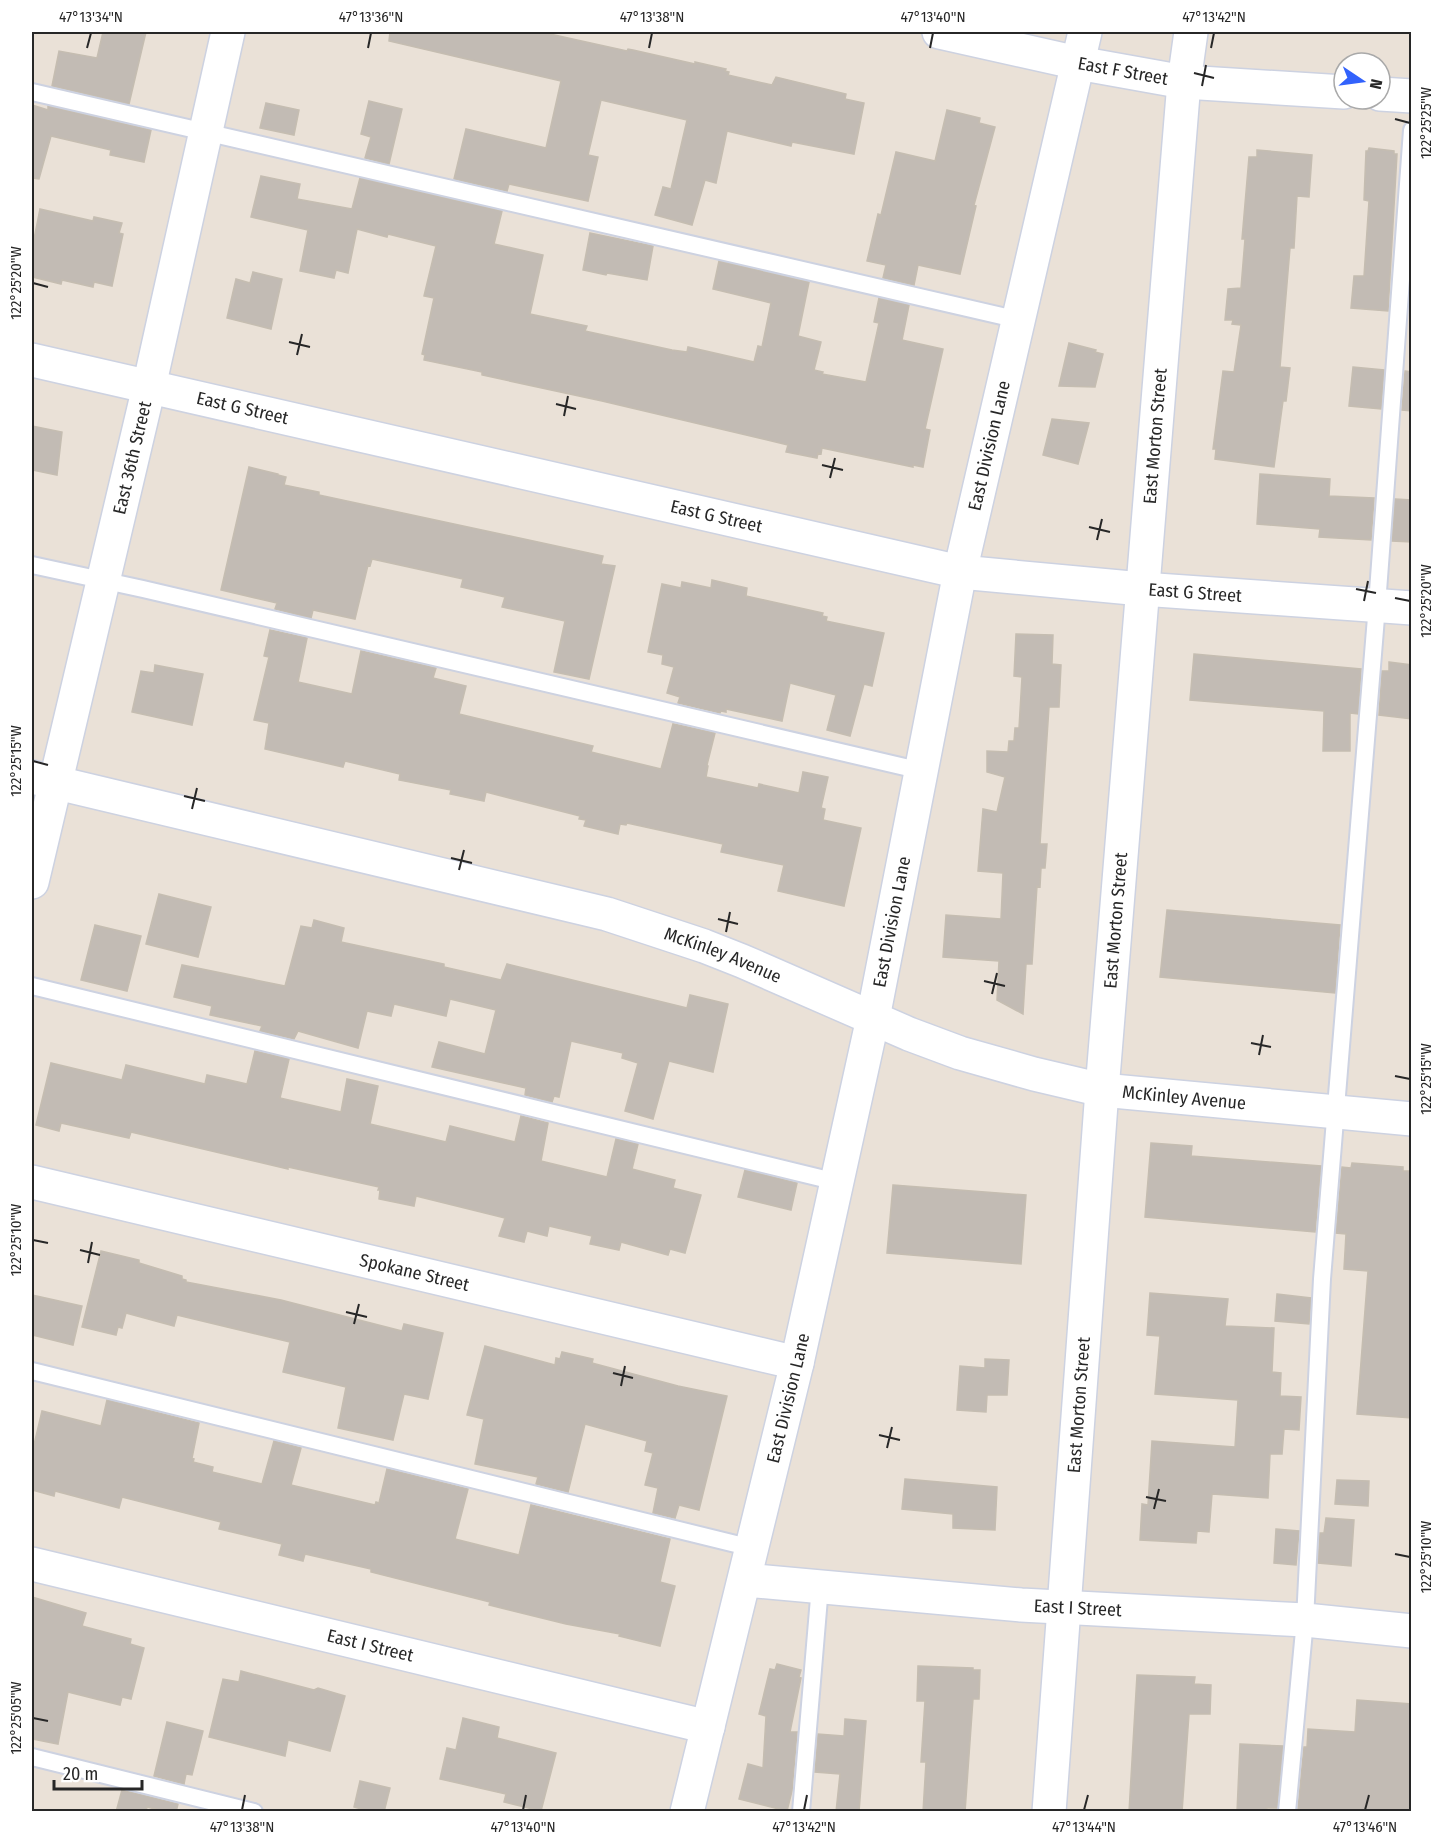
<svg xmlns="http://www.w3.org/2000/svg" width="1443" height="1843" viewBox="0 0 1443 1843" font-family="'Fira Sans Condensed',sans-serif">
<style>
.building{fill:#c2bbb4;stroke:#c5bdb1;stroke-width:1.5}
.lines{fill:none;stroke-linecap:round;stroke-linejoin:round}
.service-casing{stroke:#cdd2e1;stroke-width:20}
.minor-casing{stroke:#cdd2e1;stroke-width:36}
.tertiary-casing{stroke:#cdd2e1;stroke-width:36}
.service{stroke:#fff;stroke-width:16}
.minor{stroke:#fff;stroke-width:33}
.tertiary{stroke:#fff;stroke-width:33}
.ticks{fill:none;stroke:#272727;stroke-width:2}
.labels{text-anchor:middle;stroke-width:4.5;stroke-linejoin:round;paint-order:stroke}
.street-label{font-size:18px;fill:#272727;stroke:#fff}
.neatline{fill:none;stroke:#272727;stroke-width:2}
.ticks-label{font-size:15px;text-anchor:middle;fill:#272727}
</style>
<rect width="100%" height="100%" fill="#eae1d7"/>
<path class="building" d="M103,32H146L129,104L52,86L59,51L97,58Z
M390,32H541L627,51L628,49L633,50L695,64V62L726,69L725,71L729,72L728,75L772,85L776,77L846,94L845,99L864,103L854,154L792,142L791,146L727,131L716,183L705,180L692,225L655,215L663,187L671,189L687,120L601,100L588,155L598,157L588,201L509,184L507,191L454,179L466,129L546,148L561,81L389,41Z
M369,101L402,109L389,164L365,158L371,137L361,134Z
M266,103L299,110L294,135L260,128Z
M32,105L48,110V106L151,130L144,162L110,155L111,150L51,136L39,179L32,178Z
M947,110L980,118L979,123L995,127L974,205L976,206L960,274L918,265L914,285L883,278L886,265L867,261L878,214L881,215L896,152L935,161Z
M1369,148L1394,151V154H1397L1388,311L1351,308L1354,276H1364L1369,201L1364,200L1366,151H1368Z
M1257,150L1312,155L1309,197L1297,196L1294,248H1290L1280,367L1290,368L1286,401H1283L1274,467L1215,459L1216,449H1213L1223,371L1234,372L1241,325L1232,324L1233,320H1225L1228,289L1241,288L1245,239H1242L1249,157H1257Z
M261,176L300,184L297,199L352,209L360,178L502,211L494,244L543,255L530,314L587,326L585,331L672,350L687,352L688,347L754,362L758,346L762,347L771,303L713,289L719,261L809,282L798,336L821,342L814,370L823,372L822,374L866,382L879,323L874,322L879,298L909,305L902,340L943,349L925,429L930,430L923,467L913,465V467L822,448L821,454L818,453L817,458L786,452L788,445L602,401L482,375V372L424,360L425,355L422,354L434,298L424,296L436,246L388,234L387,237L357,229L348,273L336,270L334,278L300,271L308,230L251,217Z
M40,209L93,221L94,217L122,223L119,233L123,234L112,286L94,282L93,287L62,280L61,284L32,277V249Z
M590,233L653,246L647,280L607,273L606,275L583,270Z
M253,272L282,279L271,329L227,318L236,279L250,283Z
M1069,343L1096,350L1095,352L1103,354L1095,387L1059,386Z
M1353,367L1384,370L1381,409L1349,406Z
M1405,371L1412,372V411L1402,410Z
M1052,419L1089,423L1078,464L1043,455Z
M32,426L62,432L57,475L32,470Z
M249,467L278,474V475L286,477L284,485L319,492V495L603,556L601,564L615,566L589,679L554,672L565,621L502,607L505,597L461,587L463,579L372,559L370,566L368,565L355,619L313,610L311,618L275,609L277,603L221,590Z
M1260,474L1330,479L1329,496L1374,498L1371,540L1319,537L1320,529L1257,524Z
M1395,499L1412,500V542L1392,541Z
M712,580L747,588L746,596L823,613L822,616L827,617L826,621L884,633L872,686L864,684L850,736L827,730L836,695L790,683L782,721L726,709V712L721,711L720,713L678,703L680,697L667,693L674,667L662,664L663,655L648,652L662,584L681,588L682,582L711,588Z
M270,630L307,638L298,682L352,694L361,651L436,668L433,678L466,686L459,714L593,746L591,752L661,769L673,724L715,733L707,765L708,766L706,777L758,788L759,784L799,793L803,772L828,777L821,808L825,809L823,820L861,828L844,906L778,891L784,865L721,852L723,844L627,823L626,825L620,824L618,834L584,826L586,820L579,819L580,816L486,792L484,801L450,794L451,790L399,780L400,774L345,761L343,767L265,749L269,723L254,720L269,657L264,656Z
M1016,634L1053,635L1052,664L1061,665L1059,707H1049L1040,844H1047L1045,868H1041L1040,887L1037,886L1032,964H1026L1023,1014L997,1000L999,961L943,957L946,915L1001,919L1003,873L978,871L983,809L997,812L1005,777L987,772V751L1008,752L1009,741H1014L1015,728H1019L1022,677L1014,676Z
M1194,654L1361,669L1358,714L1350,713V751H1323L1324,711L1190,700Z
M1389,662L1412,665V719L1379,715L1382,671H1389Z
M155,665L203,674L192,725L132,712L141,671L154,673Z
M159,894L211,907L198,957L146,944Z
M1167,910L1340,925L1335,993L1160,977Z
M314,920L344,928L341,942L444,964V967L501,980L507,964L687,1008L690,995L728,1004L713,1072L669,1061L653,1119L625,1111L638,1063L622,1058L623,1053L571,1041L559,1097L554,1096L552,1102L525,1095L526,1088L432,1067L439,1042L485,1054L496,1010L450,999L446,1016L394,1004L391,1016L367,1011L358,1048L298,1031L294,1039L260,1031L262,1026L210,1015L212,1006L174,997L182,965L285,986L301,926L312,928Z
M95,925L141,936L127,991L81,980Z
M255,1051L289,1059L280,1098L341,1112L347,1079L378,1086L370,1124L446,1142L450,1126L515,1142L521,1116L548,1123L541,1161L607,1177L616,1139L638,1144L632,1169L675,1180L673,1188L701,1195L685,1253L670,1249L668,1255L621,1242L619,1250L590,1244L592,1236L549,1226L547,1236L527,1231L524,1242L499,1236L505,1218L416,1196L414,1206L379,1199L380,1190H378L379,1187L288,1167V1169L131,1132L129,1138L61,1123L59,1131L36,1125L51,1063L122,1080L126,1065L205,1084L207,1075L247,1084Z
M1151,1143L1192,1146L1191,1156L1321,1166L1315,1232L1145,1217Z
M1352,1163L1403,1167V1171H1412V1418L1357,1414L1368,1271L1344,1269L1346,1234L1336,1233L1342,1167L1351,1168Z
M745,1170L797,1183L791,1210L738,1197Z
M893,1185L1026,1195L1021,1264L887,1253Z
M101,1251L139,1260V1263L182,1276V1279L186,1280V1282L281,1300L402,1331L404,1324L443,1333L428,1399L404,1394L393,1440L338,1428L346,1387L283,1372L290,1342L177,1315L174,1326L126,1313L122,1328L118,1327L116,1335L82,1327Z
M1150,1293L1228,1299L1225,1326L1274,1328L1272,1372L1281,1373L1280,1396L1301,1397L1299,1430L1284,1429L1282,1454H1270L1268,1498L1212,1494L1209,1532L1197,1531L1196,1543L1140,1540L1142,1504L1148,1505L1152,1441L1235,1447L1238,1400L1155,1394L1160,1336L1147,1335Z
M1277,1294L1311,1298L1309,1324L1275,1321Z
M32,1295L82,1306L73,1345L32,1335Z
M485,1346L555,1365L556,1358L560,1359L562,1352L593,1359L592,1363L678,1386L727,1396L699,1510L679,1505L675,1518L653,1513L658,1488L645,1485L653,1453L645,1451L647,1441L585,1424L568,1492L536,1484L538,1477L475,1464L484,1419L467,1415Z
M985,1359L1009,1360L1007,1395H987L986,1412L957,1410L960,1366L985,1368Z
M107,1400L199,1423L192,1458L194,1459L193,1462L213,1467L212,1472L262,1484L274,1441L301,1448L291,1485L375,1505L376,1502L379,1503L387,1469L468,1489L455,1539L519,1555L531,1505L670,1539L660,1582L675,1586L660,1646L619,1636L620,1634L566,1624L489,1605L490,1602L371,1572V1569L305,1554L303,1561L279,1555L282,1544L219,1529L221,1522L122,1497L119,1508L55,1491L54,1496L32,1490V1453L42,1411L101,1426Z
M905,1479L997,1487L995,1530L953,1528V1514L902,1509Z
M1337,1480L1369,1481L1368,1506L1335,1504Z
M1326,1518L1354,1520L1351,1566L1318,1563L1320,1533H1324Z
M1276,1529L1299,1531L1296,1565L1274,1563Z
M32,1597L86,1613L82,1626L131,1639L130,1644L144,1648L131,1699L122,1697L120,1705L68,1692L58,1744L32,1739Z
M777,1664L801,1670L799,1677L801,1678L790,1732H797L792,1791L787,1811L739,1799L748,1764L763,1768L766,1716L759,1714L770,1669L775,1670Z
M918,1666L973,1668V1670H980L979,1699H973L965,1812H923L926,1762H921L925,1701H917Z
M241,1671L314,1690L318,1688L345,1696L330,1751L288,1740L285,1756L209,1737L223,1679L239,1682Z
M1137,1675L1195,1677L1194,1684L1211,1685L1210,1714H1189L1182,1812H1129Z
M1357,1700L1412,1704V1812L1298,1809L1304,1747H1307L1308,1729L1355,1732Z
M463,1718L499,1727L497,1738L556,1753L541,1811L504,1802L506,1794L440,1779L447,1748L456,1750Z
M845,1719L866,1721L859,1812H836L840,1774L815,1772L818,1734L844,1736Z
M167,1722L203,1731L192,1775L186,1774L184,1784L154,1776Z
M1240,1744L1283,1746L1277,1808H1267L1266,1812H1237Z
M360,1781L390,1788L384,1812H372L354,1807Z
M122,1790L178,1804L176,1812H167L147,1807L146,1812H116Z"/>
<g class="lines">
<g class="service-casing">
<path id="service" d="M32,92L1019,320
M32,565L143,589L922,771
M32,986L837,1182
M32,1371L752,1548
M32,1757L254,1812
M801,1812L820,1586
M1287,1812L1305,1620L1322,1279L1377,605L1412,130"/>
</g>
<g class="minor-casing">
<g id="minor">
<path id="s1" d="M939,32L1078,63L1184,82L1344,92"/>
<path d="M1380,94L1412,96"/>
<path id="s2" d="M32,360L960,572L1142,589L1412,608"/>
<path id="s3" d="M32,882L149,387L228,32"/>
<path id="s4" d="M873,1018L960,572L1085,32"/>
<path id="s5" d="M32,1182L797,1363"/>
<path id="s6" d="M32,1564L708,1727"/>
<path id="s7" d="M745,1580L1021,1605L1305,1620L1412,1631"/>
<path id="s8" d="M1049,1812L1102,1090L1184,82L1191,32"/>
</g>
</g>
<g class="tertiary-casing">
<g id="tertiary">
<path id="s9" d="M32,777L607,914L704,946L742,961L909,1034L960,1053L1034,1074L1102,1090L1412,1119"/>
<path id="s10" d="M687,1812L797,1363L873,1018"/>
</g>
</g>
<use href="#service" class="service"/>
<use href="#minor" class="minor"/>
<use href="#tertiary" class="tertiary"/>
</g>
<path class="ticks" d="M87,48L91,33M368,48L371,33M649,48L652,33M930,48L933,33M1211,48L1214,33M1194,73L1214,78M1202,86L1206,65M1395,119L1410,123M33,283L48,287M289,342L310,347M297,355L302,334M556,404L576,409M564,416L568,396M822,465L843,470M830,478L835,458M1089,527L1110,532M1097,540L1102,519M1356,589L1376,593M1395,598L1410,601M1364,601L1368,581M33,761L48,765M184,796L205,801M192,809L197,788M451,858L472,863M459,870L464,850M718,919L738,924M726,932L730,912M984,981L1005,986M992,994L997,973M1251,1043L1271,1047M1259,1055L1263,1035M1395,1076L1410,1079M33,1240L48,1243M80,1250L100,1255M88,1263L92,1242M346,1312L367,1317M354,1324L359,1304M613,1373L633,1378M621,1386L625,1366M879,1435L900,1440M887,1448L892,1427M1146,1497L1166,1501M1154,1509L1159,1489M1395,1554L1410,1557M33,1718L48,1721M242,1810L245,1795M523,1810L526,1795M804,1810L807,1795M1084,1810L1088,1795M1365,1810L1369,1795"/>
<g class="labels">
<g class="street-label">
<text dy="6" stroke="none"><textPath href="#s1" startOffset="188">East F Street</textPath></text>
<text dy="6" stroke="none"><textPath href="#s2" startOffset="216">East G Street</textPath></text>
<text dy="6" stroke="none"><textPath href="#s8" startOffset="1380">East Morton Street</textPath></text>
<text dy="6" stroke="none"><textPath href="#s4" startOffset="584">East Division Lane</textPath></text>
<text dy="6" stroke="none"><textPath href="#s3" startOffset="436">East 36th Street</textPath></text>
<text dy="6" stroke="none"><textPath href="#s2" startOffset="702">East G Street</textPath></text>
<text dy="6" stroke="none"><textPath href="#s2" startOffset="1188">East G Street</textPath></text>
<text dy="6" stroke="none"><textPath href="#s8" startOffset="894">East Morton Street</textPath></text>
<text dy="6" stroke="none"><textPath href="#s4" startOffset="98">East Division Lane</textPath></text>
<text dy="6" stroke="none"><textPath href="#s9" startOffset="714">McKinley Avenue</textPath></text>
<text dy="6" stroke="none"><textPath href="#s9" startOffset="1200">McKinley Avenue</textPath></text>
<text dy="6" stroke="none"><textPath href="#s5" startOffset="393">Spokane Street</textPath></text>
<text dy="6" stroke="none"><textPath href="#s10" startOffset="426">East Division Lane</textPath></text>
<text dy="6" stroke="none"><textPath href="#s8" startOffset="408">East Morton Street</textPath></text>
<text dy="6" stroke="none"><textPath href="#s7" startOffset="334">East I Street</textPath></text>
<text dy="6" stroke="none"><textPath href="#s6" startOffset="348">East I Street</textPath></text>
</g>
</g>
<rect width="1443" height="1843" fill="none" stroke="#ffffff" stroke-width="66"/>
<g transform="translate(1362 81) rotate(103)"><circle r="28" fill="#ffffff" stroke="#a9a9a9" stroke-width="1.5"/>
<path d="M0-4.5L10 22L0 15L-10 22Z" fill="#3262fc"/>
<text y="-9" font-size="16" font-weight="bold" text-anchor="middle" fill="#272727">N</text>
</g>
<path d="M54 1780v9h88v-9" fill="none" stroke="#272727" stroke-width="3"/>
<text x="63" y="1780" font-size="18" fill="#272727" stroke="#ffffff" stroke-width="4.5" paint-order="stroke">20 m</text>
<rect x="33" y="33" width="1377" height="1777" class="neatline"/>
<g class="ticks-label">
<text x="91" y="22">47°13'34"N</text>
<text x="371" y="22">47°13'36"N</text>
<text x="652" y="22">47°13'38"N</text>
<text x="933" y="22">47°13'40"N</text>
<text x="1214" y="22">47°13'42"N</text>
<text transform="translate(1426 123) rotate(-90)" y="5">122°25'25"W</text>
<text transform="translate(16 283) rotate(-90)" y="5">122°25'20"W</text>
<text transform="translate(1426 601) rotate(-90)" y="5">122°25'20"W</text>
<text transform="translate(16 761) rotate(-90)" y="5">122°25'15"W</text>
<text transform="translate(1426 1079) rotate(-90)" y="5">122°25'15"W</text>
<text transform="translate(16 1240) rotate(-90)" y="5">122°25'10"W</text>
<text transform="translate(1426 1557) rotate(-90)" y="5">122°25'10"W</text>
<text transform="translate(16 1718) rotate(-90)" y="5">122°25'05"W</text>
<text x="242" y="1832">47°13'38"N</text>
<text x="523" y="1832">47°13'40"N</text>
<text x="804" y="1832">47°13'42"N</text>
<text x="1084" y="1832">47°13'44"N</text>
<text x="1365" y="1832">47°13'46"N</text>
</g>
</svg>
